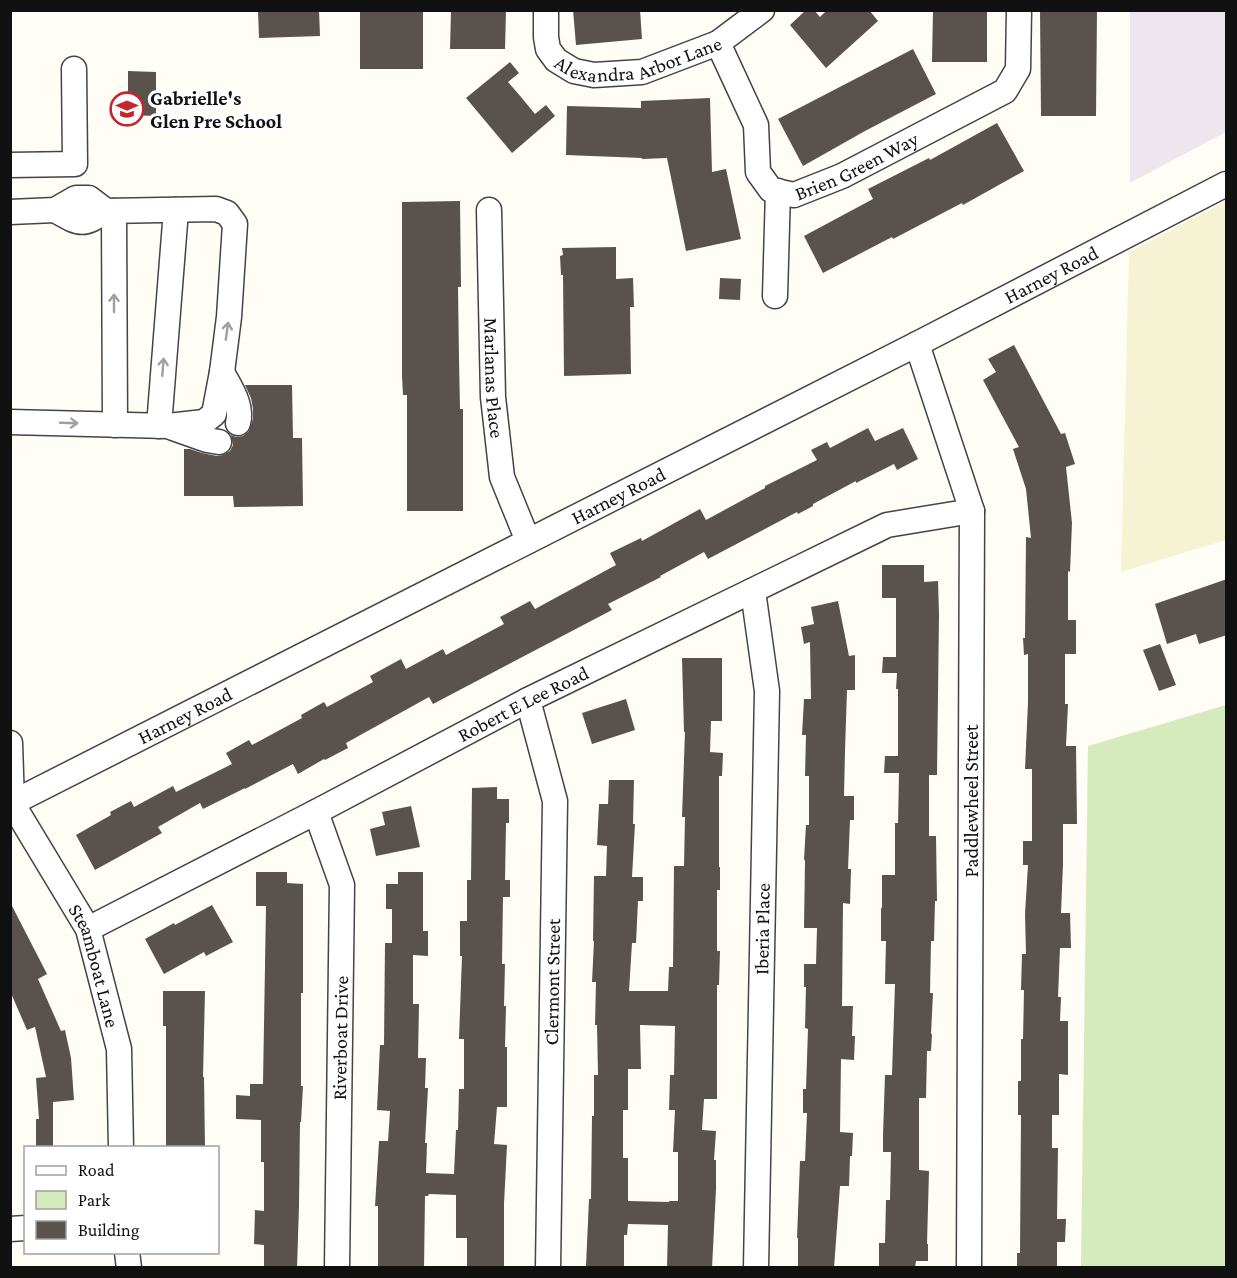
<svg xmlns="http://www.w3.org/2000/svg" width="1237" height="1278" viewBox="0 0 1237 1278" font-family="'Crimson Pro',serif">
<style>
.industrial{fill:#eee6ef}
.farmland{fill:#f6f3d4}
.green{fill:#d5ebbd}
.building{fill:#5a524d;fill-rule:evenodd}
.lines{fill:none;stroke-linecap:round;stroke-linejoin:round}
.minor-casing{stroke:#444;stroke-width:27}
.minor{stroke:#fff;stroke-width:24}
.oneway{stroke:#a0a0a0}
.labels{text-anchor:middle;stroke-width:6;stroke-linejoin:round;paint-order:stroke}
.street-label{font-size:20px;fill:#111;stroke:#fff}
.poi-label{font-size:20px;font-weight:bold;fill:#111;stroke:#fff;text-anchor:start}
</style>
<rect width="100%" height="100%" fill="#fffdf5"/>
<path class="industrial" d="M1130,11H1226V132L1130,183Z"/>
<path class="farmland" d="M1226,201V540L1121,572L1129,252Z"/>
<path class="green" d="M1226,705V1267H1081L1088,746Z"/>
<path class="building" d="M258,10H319L320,36L259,38Z
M360,10H423V69H360Z
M451,10H506L505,49H450Z
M573,10H640L642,39L576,45Z
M806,10H814L820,17L827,10H869L878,21L826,68L790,25Z
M933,10H987V62H932Z
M1040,10H1097L1096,116H1041Z
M913,49L936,94L865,131L803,166L778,119Z
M510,62L519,73L508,82L521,97L535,114L546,105L555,116L512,153L466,98Z
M128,71L156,72V116L128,115Z
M710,98L712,172L726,169L741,239L686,251L667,158L642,159V158L566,155L567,106L641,108V101Z
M997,123L1024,171L963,205L962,203L893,239L892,237L823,273L804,236L873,199L868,189L929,158L930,160Z
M460,201L461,287H458L459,360L460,409H463V511H407V395H403L402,376V202Z
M616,247V279L633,278L634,307H630L631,374L564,376L563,275H561L560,256L563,255L562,248Z
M720,278L741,279L740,300L719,299Z
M1014,345L1061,434L1065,433L1075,464L1066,467L1072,523L1070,572L1068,571V620H1076V654H1065V704H1068L1066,746H1076L1077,824H1063V864L1061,913H1070L1071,948H1060L1058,997H1061L1060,1021H1068V1075L1059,1074V1115H1052V1148H1058L1057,1219H1066L1065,1242H1057V1268H1017V1253H1020L1021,1115H1018V1081H1021V1039H1023L1024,990H1021L1022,954H1026L1025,914L1028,865H1023V841H1032V769H1025L1028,702V654L1024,655L1023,638H1025L1026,537L1031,538L1026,489L1013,449L1019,447L983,380L996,372L988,359Z
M245,385H292L293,438H302L303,506L234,507L233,496H184V449H190L202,453L217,456L223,455L230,451L233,445L231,435L236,437L243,436L249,431L253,419V409L251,398Z
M868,428L875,441L903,428L918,459L897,470L894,464L856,483V481L813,504V506L798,514L797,512L708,559L704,552L660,576L661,577L608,604L612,610L433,704L429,697L346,743L348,748L325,760L324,759L298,774L293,764L245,789V788L203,809L200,803L158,827L162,833L95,870L76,835L111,815L110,812L131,801L134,807L173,786L176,792L232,764L226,753L249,740L252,745L302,718L301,715L324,702L327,707L373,682L370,676L401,659L406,669L443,649L446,655L504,624L500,617L530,601L535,609L616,565L610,553L641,538L642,541L700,509L706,520L765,488V486L817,460L811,450L827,442L830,448Z
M882,565H924V582L938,581L939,614L937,775H929V836H936L937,901H935L934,941H931L930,993H933L931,1034H932L931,1051H927L926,1098H919V1170L929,1171L927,1244H928V1261H916L915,1268H879V1243H885L886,1200H890L891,1152H883V1135L885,1075H892L895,984H885L886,941H881V908H882V875H895V823H898L899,773H884L885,756H898V689H896L897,673H882L883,657H896V598H882Z
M1227,579V635L1199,644L1196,634L1167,644L1155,604Z
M838,601L849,656L855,655V690H847L845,751L844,796H854V820H850L848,869H851L850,904L843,903L842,1006H853L852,1036H855L854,1060L841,1059L840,1132L853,1133L852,1156H850L849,1186H840L834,1268H798V1238H797L800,1161H805L807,1113H803V1089H806L808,1029L805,1028L806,987H804V964H816L817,928H804L805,860H804L806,825H809V776H805L806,735H802L804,699H811L810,642L804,644L801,627L814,624L811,607Z
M1160,644L1176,685L1159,691L1143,650Z
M682,658H722V721H711L710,752L723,753L722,776H719V867H720V890H717V951H720L719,985H717V1099H704L702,1130L716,1131L714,1160H716V1189L712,1268H667L668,1225L628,1224L627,1235H624V1268H599V1266H586L589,1199H591L592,1116H594V1075H598L597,1025H595L596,982H592L594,941H593L594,876H606L607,846L597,845L599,804H608L609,780H634L633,824H635L632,877H643V901H638L636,943H632L629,991H668L669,967H673L674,866H684L685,817H682L685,732H684ZM640,1025L675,1026L674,1075H670L669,1110H675L673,1152H678V1201H669V1202L628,1201V1158H623V1110H628V1069H641Z
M626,699L635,730L592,744L582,713Z
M497,787V799H509V823H506L505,880H510V897H503L502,964H505L504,1006H506L505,1047H507V1107H497L494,1144L507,1145L504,1204V1268H467V1238H456V1195L429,1194L428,1196H425L424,1268H378V1206H375L379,1141H388L390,1111L377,1110L380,1045H384L385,943H392V909H386V884H398V872H423V931H428V956L413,955V1004H419L418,1058H426L425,1088H428L425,1143H427L426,1173L454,1174L456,1130H458L459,1089H464V1039H459L462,956H460V921H467V880H471L472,788Z
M411,806L420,847L376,856L370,829L385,825L382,812Z
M256,872H287V883L303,884V993H301V1086H303L301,1122H300L299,1206L297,1268H264V1245L254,1244L255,1210L264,1211V1162H261V1120L236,1119V1095L250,1096V1084H263L266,906H256Z
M10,902L47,974L38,979L61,1031L65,1030L71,1058L74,1100L53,1102V1148H36V1119H39L36,1078L46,1077L35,1027L27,1030L10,991Z
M212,905L233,942L206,956L204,952L164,974L145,939L174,923L175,925Z
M163,991H205L203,1077H204L205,1148H166V1026H163Z"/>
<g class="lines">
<g class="minor-casing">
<g id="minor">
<path id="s1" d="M546,10V37L548,49L556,60L574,71L594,75L642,72L718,43L762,10"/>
<path id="s2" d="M718,43L756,125L758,172L771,190L794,195L842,176L1005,91L1018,69L1019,10"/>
<path d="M10,165L75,164L74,69"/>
<path d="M55,210C80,224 81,227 106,211"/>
<path id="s3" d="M489,210L493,397L502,477L528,541"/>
<path d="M114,211L115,425"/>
<path d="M10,212L55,210L76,198H89L106,211L216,209L227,213L235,224L229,317L222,372L214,414L204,422L168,426L10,422"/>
<path d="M775,296L778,191"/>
<path d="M917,344L972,511L969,1268"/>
<path d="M222,372C230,388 243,405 238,423"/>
<path d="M159,426L176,210"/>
<path d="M173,428L207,440L219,442"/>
<path d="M753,591L767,691L756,1268"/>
<path d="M528,700L555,801L548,1268"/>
<path d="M10,743L12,803"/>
<path id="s4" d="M12,803L88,929L119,1049L121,1148"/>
<path id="s5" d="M10,804L917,344L1226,184"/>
<path d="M316,812L342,885L337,1268"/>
<path id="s6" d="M88,929L316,812L528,700L887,525L972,511"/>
<path d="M10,1229L26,1228"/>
<path d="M127,1252L129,1268"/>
</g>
</g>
<use href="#minor" class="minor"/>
</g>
<defs><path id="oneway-shaft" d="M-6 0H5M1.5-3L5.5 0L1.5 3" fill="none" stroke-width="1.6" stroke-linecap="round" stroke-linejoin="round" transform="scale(1.5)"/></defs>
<g class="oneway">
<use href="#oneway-shaft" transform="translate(114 303) rotate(-90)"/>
<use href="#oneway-shaft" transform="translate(227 331) rotate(-82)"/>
<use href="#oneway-shaft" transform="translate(163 367) rotate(-85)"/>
<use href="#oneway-shaft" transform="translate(69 423) rotate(2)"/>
</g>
<defs>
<g id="school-ring" transform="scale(1.725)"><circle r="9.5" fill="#fff" stroke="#c4262e" stroke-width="1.5"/><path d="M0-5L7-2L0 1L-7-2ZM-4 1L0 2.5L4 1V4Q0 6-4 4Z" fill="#c4262e"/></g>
</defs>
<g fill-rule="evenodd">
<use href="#school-ring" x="127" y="109"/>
</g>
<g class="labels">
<g class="street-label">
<text dy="7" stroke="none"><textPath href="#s1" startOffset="140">Alexandra Arbor Lane</textPath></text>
<text dy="7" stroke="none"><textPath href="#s2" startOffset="252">Brien Green Way</textPath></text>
<text dy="7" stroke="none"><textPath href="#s5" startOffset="1168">Harney Road</textPath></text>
<text dy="7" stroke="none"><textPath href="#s3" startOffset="168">Marlanas Place</textPath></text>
<text dy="7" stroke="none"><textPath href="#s5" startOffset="682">Harney Road</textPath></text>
<text dy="7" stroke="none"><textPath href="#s6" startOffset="490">Robert E Lee Road</textPath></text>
<text dy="7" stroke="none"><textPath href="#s5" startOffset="196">Harney Road</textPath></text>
<text transform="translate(971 801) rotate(-90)" y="7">Paddlewheel Street</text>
<text transform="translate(762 929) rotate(-89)" y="7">Iberia Place</text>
<text dy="7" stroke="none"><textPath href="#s4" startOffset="184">Steamboat Lane</textPath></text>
<text transform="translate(552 982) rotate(-89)" y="7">Clermont Street</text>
<text transform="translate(340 1038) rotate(-89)" y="7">Riverboat Drive</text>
</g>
<g class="poi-label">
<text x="150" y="105">Gabrielle's<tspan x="150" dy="23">Glen Pre School</tspan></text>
</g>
</g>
<rect width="1237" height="1278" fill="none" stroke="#111111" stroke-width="24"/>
<rect x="24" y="1146" width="195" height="108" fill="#ffffff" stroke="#a0a0a0" stroke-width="1.5"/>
<rect x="36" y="1166" width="30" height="9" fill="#ffffff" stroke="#a0a0a0" stroke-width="1.5"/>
<text x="78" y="1176" font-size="18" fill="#111111">Road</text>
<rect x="36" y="1191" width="30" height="18" fill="#d5ebbd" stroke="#a0a0a0" stroke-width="1.5"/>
<text x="78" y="1206" font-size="18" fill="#111111">Park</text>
<rect x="36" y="1221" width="30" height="18" fill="#5a524d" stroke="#a0a0a0" stroke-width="1.5"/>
<text x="78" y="1236" font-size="18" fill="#111111">Building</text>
</svg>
